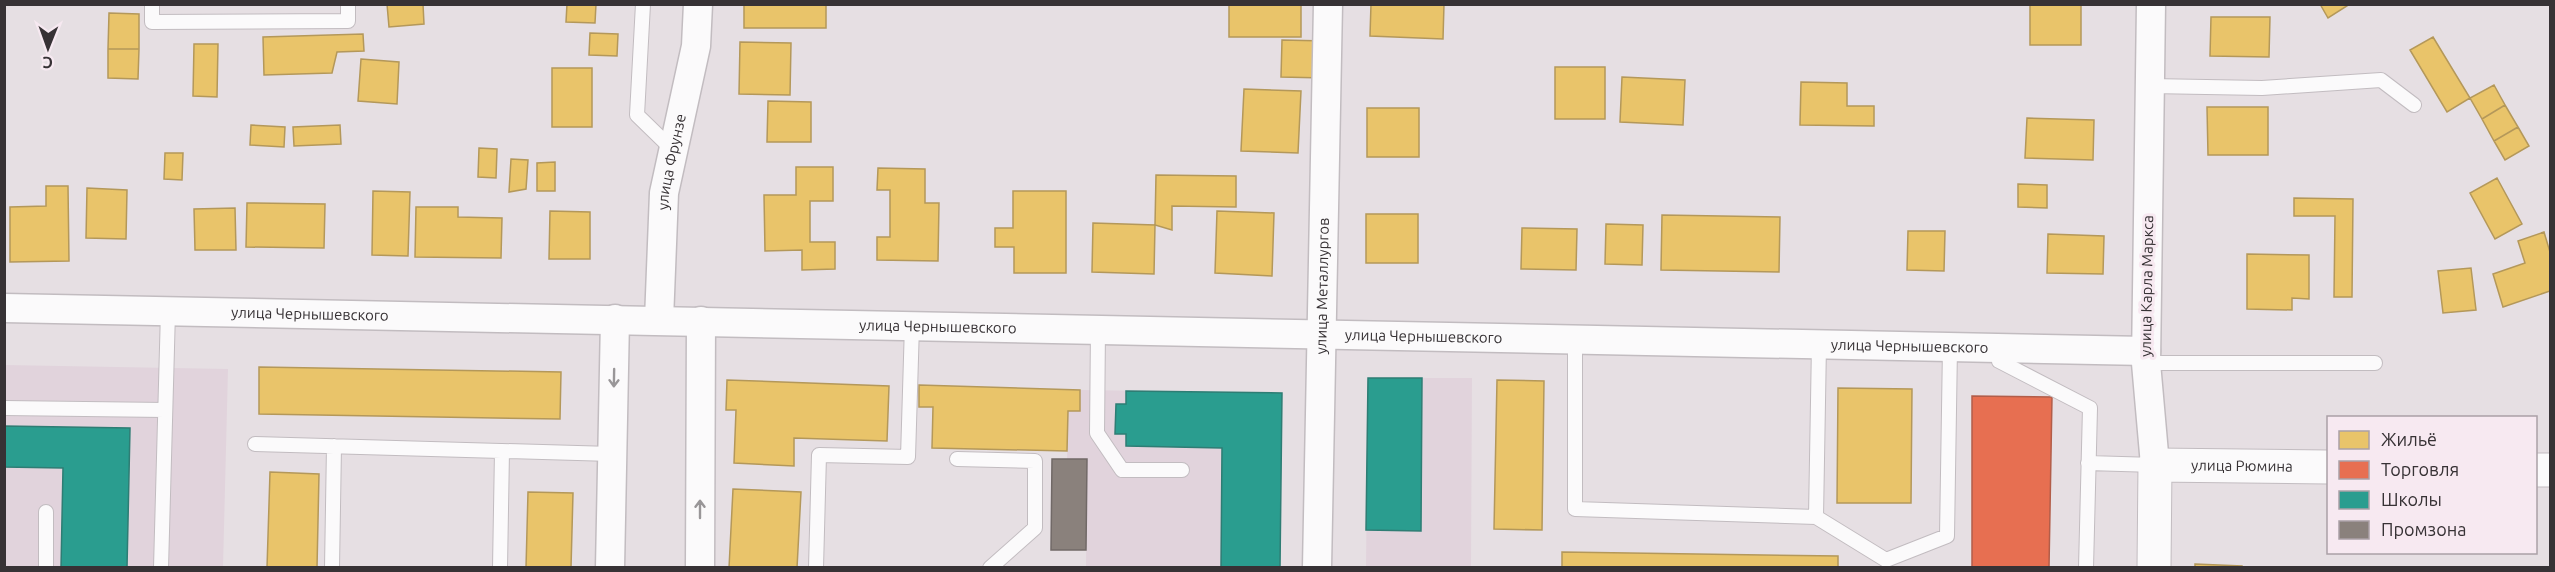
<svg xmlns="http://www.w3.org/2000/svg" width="2555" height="572" viewBox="0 0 2555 572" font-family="Ubuntu,sans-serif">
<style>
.built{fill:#e1d3dc}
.homes{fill:#e9c46a;stroke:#b4985a;stroke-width:1.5}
.shops{fill:#e76f51;stroke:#b25d49;stroke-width:1.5}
.schools{fill:#2a9d8f;stroke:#2e7d74;stroke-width:1.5}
.industry{fill:#8a817c;stroke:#716967;stroke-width:1.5}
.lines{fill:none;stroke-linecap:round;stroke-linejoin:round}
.service-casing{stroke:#c2bcc0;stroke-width:16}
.minor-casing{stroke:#c2bcc0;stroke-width:31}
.secondary-casing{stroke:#c2bcc0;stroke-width:35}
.service{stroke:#fbfafb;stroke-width:14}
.minor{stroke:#fbfafb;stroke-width:28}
.secondary{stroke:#fbfafb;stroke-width:33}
.oneway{stroke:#999698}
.labels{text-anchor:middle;stroke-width:6;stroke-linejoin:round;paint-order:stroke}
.street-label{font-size:15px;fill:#373235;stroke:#f7e9f1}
</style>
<rect width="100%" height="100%" fill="#e6dfe3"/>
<path class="built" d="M5,365L228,369L223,567L5,568Z
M1368,378H1472L1471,567L1366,568Z
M1080,390L1282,393L1280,567L1086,566L1087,460L1067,459L1068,411H1080Z"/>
<path class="homes" d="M387,4H423L424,24L389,27Z
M567,4H596L595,23L566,22Z
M744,4L826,5V28H744Z
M1229,4H1301V37H1229Z
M1371,4H1444L1443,39L1370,36Z
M2030,4H2081V45H2030Z
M2320,4H2350L2328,18Z
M109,13L139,14V49H108Z
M2211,17H2270L2269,57L2210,56Z
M590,33L618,34L617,56L589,55Z
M363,34L364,51L337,52L332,73L264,75L263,37Z
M2433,37L2470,98L2447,112L2410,50Z
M1282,40L1325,41L1324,78L1281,77Z
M740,42L791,43L790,95L739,94Z
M194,44H218L217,97L193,96Z
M108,49H139L138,79L108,78Z
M361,59L399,62L397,104L358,101Z
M1555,67H1605V119H1555Z
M552,68H592V127H552Z
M1622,77L1685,80L1683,125L1620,122Z
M1801,82L1847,83V106H1874V126L1800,125Z
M2494,85L2505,105L2482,119L2470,98Z
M1244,89L1301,91L1298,153L1241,151Z
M768,101L811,102V142H767Z
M2505,105L2518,127L2494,141L2482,119Z
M2207,107H2268V155H2208Z
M1367,108H1419V157H1367Z
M2027,118L2094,120L2093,160L2025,158Z
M251,125L285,127L284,147L250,145Z
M340,125L341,144L294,146L293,127Z
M2518,127L2529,146L2505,160L2494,141Z
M479,148L497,149L496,178L478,177Z
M165,153H183L182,180L164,179Z
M511,159L528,160L526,189L509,192Z
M555,162V191H537V163Z
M796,167H833V201H810V242H835V269L802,270V250L765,251L764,195H796Z
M878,168L925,169V203H939L938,261L877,260V237H890V190H877Z
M1156,175L1236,176V207L1172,206V230L1155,225Z
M2497,178L2522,224L2495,239L2470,193Z
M2018,184L2047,185V208L2018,207Z
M46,186H68L69,261L10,262V207L46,206Z
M87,188L127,190L126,239L86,238Z
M373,191L410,192L408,256L372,255Z
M1013,191H1066V273H1014V247H995V228H1013Z
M2294,198L2353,199L2352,297H2334L2335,216H2294Z
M247,203L325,204L324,248L246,247Z
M416,207H458V217L502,218L501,258L415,257Z
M235,208L236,250H195L194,209Z
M550,211L590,212V259H549Z
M1217,211L1274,213L1272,276L1215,273Z
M1366,214H1418V263H1366Z
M1662,215L1780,217L1779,272L1661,270Z
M1093,223L1155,225L1154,274L1092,272Z
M1606,224L1643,225L1642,265L1605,264Z
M1522,228L1577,229L1576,270L1521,269Z
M1908,231H1945L1944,271L1907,270Z
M2544,232L2550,252V291L2503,307L2493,274L2525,263L2518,241Z
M2048,234L2104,236L2103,274L2047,273Z
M2247,254L2309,255V299L2292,298V310L2247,309Z
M2471,268L2476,310L2443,313L2438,271Z
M259,367L561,372L560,419L259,414Z
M727,380L889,386L887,441L794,438V466L734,463L736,410H726Z
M1497,380L1544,381L1542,530L1494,529Z
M919,385L1080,390V411H1068L1067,451L932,448L933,407H919Z
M1838,388L1912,389L1911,503H1837Z
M270,472L319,474L317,568H267Z
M733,489L801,492L797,568H729Z
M528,492L573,493L571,568H526Z
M1562,552L1838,556V568H1562Z
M2195,564L2242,566V568H2195Z"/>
<path class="shops" d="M1972,396L2052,397L2049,568H1972Z"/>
<path class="schools" d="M1368,378H1422L1421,531L1366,530Z
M1126,391L1282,393L1280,568H1221L1222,448L1126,446V434H1115L1116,404H1126Z
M4,426L130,428L127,568H61L63,468L4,467Z"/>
<path class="industry" d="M1052,459H1087L1086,550H1051Z"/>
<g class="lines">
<g class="service-casing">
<path id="service" d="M152,4V22L348,21V4
M643,4L637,115L673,150
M2150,86L2262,88L2381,80L2414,105
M1098,329L1097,433L1122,470H1182
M1575,339V509L1816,517L1819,344
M2000,348L1999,361L2090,408L2086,568
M2146,363H2375
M4,408L165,410
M255,444L612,454
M957,459L1035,461V528L990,568
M2088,463L2155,465
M1816,517L1886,560
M1886,560L1947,536L1950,347
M46,568V512
M161,568L168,311
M332,568L334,446
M500,568L502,451
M816,568L819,455L908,457L912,325"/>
</g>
<g class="minor-casing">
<g id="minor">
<path d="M2151,4L2146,363L2155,465"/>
<path id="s1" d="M4,308L2146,351"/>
<path id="s2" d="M659,320L664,193L696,46L698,4"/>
<path d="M610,568L615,319"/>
<path d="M700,568L701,321"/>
<path id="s3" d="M1317,568L1328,4"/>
</g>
</g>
<g class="secondary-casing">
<g id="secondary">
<path d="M2536,470H2550"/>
<path id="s4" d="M2154,568L2155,465L2328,467"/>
</g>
</g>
<use href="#service" class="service"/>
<use href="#minor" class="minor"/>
<use href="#secondary" class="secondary"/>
</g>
<defs><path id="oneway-shaft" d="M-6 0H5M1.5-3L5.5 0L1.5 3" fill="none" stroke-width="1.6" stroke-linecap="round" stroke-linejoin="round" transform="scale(1.5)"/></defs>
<g class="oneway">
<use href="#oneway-shaft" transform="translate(614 378) rotate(91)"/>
<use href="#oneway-shaft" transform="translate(700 509) rotate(-90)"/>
</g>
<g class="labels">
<g class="street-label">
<text dy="5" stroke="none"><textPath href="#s2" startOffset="159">улица Фрунзе</textPath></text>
<text dy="5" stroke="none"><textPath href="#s3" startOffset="282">улица Металлургов</textPath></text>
<text transform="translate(2147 286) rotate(-89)" y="5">улица Карла Маркса</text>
<text dy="5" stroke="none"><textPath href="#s1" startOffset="306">улица Чернышевского</textPath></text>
<text dy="5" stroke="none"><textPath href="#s1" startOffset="934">улица Чернышевского</textPath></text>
<text dy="5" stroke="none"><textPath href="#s1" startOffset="1420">улица Чернышевского</textPath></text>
<text dy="5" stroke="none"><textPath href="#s1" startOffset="1906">улица Чернышевского</textPath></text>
<text dy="5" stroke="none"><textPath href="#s4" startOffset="190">улица Рюмина</textPath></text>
</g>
</g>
<rect width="2555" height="572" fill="none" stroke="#373235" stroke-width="12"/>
<rect x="2327" y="416" width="210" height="138" fill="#f7e9f1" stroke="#aaa0a6" stroke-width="1.5"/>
<rect x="2339" y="431" width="30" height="18" fill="#e9c46a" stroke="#aaa0a6" stroke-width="1.5"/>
<text x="2381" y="446" font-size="18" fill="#373235">Жильё</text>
<rect x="2339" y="461" width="30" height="18" fill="#e76f51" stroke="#aaa0a6" stroke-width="1.5"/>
<text x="2381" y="476" font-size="18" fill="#373235">Торговля</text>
<rect x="2339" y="491" width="30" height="18" fill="#2a9d8f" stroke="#aaa0a6" stroke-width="1.5"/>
<text x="2381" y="506" font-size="18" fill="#373235">Школы</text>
<rect x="2339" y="521" width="30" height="18" fill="#8a817c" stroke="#aaa0a6" stroke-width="1.5"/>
<text x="2381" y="536" font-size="18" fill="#373235">Промзона</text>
<g transform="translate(48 48) rotate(181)" stroke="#f7e9f1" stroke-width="4.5" paint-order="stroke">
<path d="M0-4.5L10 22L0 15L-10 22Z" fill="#373235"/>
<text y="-9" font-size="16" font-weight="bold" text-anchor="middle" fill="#373235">С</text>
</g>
</svg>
